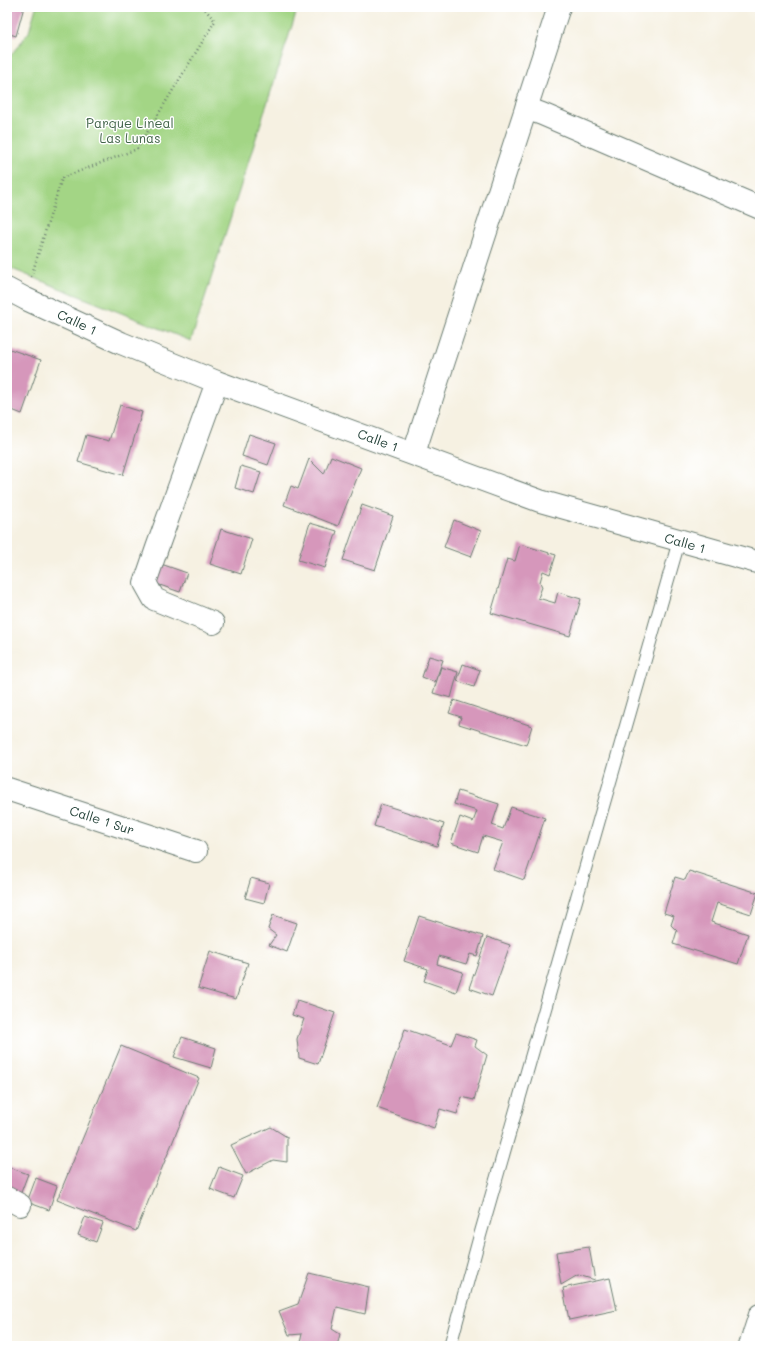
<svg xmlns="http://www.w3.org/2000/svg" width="767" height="1353" viewBox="0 0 767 1353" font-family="Mali,sans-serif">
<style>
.green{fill:#a3d585;stroke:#61895c}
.building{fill:#d697bb}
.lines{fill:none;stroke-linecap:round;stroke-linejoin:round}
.service-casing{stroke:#6a7c71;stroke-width:14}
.minor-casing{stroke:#6a7c71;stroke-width:24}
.path{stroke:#6a7c71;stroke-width:2.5;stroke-dasharray:1 3;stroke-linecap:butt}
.service{stroke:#fff;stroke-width:12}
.minor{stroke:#fff;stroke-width:22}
.labels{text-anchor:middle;stroke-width:3;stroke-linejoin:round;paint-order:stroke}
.park-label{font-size:13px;fill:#406348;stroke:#fff}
.street-label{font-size:13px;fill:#1f3d34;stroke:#fff}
</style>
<rect width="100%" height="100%" fill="#fff"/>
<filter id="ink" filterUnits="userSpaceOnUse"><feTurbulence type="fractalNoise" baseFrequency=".025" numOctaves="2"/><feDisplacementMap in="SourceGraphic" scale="8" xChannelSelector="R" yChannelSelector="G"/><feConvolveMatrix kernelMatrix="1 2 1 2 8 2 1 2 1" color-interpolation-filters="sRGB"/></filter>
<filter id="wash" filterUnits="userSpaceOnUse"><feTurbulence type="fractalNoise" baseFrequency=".012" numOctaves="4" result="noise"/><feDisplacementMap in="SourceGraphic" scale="16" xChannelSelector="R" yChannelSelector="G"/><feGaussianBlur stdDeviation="0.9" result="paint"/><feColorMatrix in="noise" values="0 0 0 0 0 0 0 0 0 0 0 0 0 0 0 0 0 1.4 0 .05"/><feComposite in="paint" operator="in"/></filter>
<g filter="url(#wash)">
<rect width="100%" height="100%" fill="#f6f1e2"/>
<path class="green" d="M36,7H298L191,341L7,267V60L29,32Z"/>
<g id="blocks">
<path class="building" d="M7,7H24L16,36L7,33Z
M7,348L41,360L22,414L7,408Z
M120,405L142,412L123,475L78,462L86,435L109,441Z
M249,434L276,443L268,465L242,456Z
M331,456L361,468L338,526L284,505L291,486L298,489L309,459L324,474Z
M241,466L261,472L254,494L235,488Z
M362,505L393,516L375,570L343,560Z
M454,520L481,531L471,557L444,547Z
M310,523L337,531L325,568L298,560Z
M221,529L252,539L241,574L210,564Z
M520,544L556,555L550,574L543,571L540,582L542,587L538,598L555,603L558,592L581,599L570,636L491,613L507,559L515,561Z
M161,564L187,573L180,592L154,583Z
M429,656L443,660L435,682L422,677Z
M463,664L480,670L474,687L457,681Z
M441,667L458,672L451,698L433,693Z
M454,700L532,726L526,745L459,724L461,717L449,713Z
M458,791L499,804L492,825L503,829L511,807L545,818L524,880L493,869L503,842L483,836L478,852L451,843L460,817L473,822L477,811L454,804Z
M381,804L444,824L437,846L374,826Z
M689,871L758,893L751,914L717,903L711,922L748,934L738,964L673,944L677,931L671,925L674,916L664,913L675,877L685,880Z
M251,878L269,883L264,903L245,898Z
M273,915L297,923L287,952L269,945L276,935L268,929Z
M419,916L483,936L477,956L470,954L466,964L439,956L437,964L463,972L456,992L424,981L428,969L404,961Z
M487,937L510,945L492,996L469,988Z
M210,951L248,963L236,999L198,988Z
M297,1000L335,1013L318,1064L299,1058L297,1039L304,1019L292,1015Z
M405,1029L451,1045L456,1033L477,1040L475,1046L487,1055L474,1100L462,1097L457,1114L440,1109L434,1128L377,1108Z
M182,1037L216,1048L211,1068L174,1057Z
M121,1046L199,1078L136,1231L57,1200Z
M271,1127L287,1137V1162L273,1160L246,1174L231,1145Z
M9,1167L28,1174L20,1195L7,1190V1172Z
M219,1167L243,1176L234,1198L210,1189Z
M36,1178L57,1186L49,1210L27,1202Z
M85,1217L103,1223L96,1242L78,1235Z
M589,1247L595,1280L578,1275L561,1285L556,1252Z
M309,1273L369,1287L365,1314L337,1307L332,1329L340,1334L337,1346H309L300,1343L302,1334L289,1335L279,1311L298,1304Z
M610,1278L617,1310L569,1320L563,1288Z"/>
</g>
</g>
<g filter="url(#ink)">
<use href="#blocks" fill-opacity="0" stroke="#6a7c71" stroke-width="1"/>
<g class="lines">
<g class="service-casing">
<path id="service" d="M450,1346L479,1239L679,541"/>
</g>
<g class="minor-casing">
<path id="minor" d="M526,108L542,114L760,208
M7,289L26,299L121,343L217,382L540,501L760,563
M414,453L559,7
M213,623L154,599L145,583L157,548L217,382
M7,789L196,851
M7,1198L20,1205
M750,1346L760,1315"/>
</g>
<path class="path" d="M31,277L62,178L137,149L215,21L203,7"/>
<use href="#service" class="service"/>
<use href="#minor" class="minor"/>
</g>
</g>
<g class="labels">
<g class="park-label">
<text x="130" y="128">Parque Líneal<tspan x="130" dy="15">Las Lunas</tspan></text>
</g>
<g class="street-label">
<text transform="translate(77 322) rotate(25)" y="5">Calle 1</text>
<text transform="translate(378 440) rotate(20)" y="5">Calle 1</text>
<text transform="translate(685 543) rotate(16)" y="5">Calle 1</text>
<text transform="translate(102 820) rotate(18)" y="5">Calle 1 Sur</text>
</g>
</g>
<rect width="767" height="1353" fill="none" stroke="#fff" stroke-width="24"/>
</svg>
